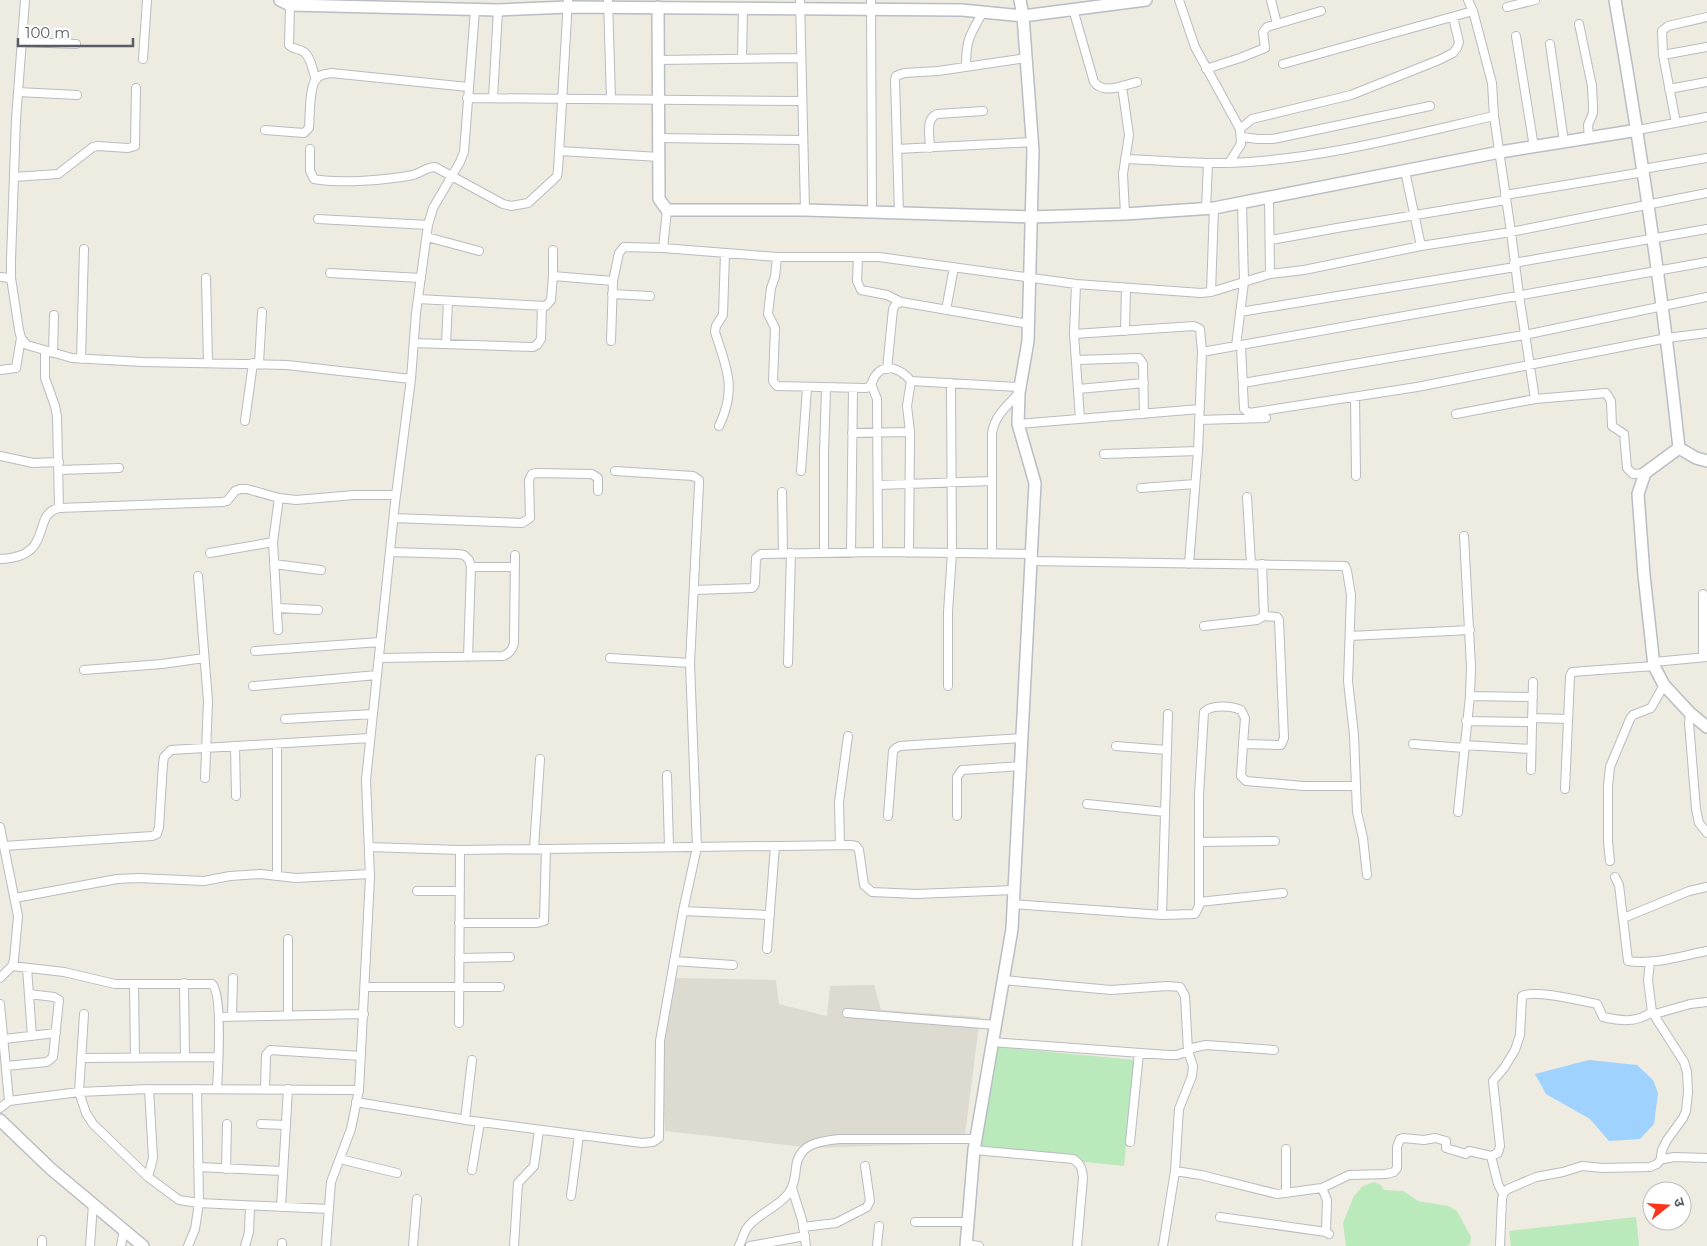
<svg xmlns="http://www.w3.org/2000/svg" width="1707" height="1246" viewBox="0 0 1707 1246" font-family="Montserrat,'Noto Sans Devanagari',sans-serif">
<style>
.education{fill:#dddbcf}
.green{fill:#bae9bb}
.water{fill:#9fd2ff}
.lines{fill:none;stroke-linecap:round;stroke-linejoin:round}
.street-casing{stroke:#b9bbc1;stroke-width:10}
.secondary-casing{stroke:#b9bdc4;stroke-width:14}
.street{stroke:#fff;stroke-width:8}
.secondary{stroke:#fff;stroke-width:11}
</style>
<rect width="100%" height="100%" fill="#eeebe0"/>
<path class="education" d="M676,978L776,980L779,1004L827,1016L830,986L874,985L881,1010L980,1017L964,1143L813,1148L665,1131L662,1053Z"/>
<path class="green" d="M997,1047L1135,1060L1124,1166L980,1151Z
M1374,1182L1381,1185L1384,1190L1403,1191L1418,1201L1448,1206L1457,1211L1471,1237L1470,1244L1467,1246H1346L1343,1223L1354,1196L1363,1186Z
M1636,1217L1639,1246H1511L1509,1231Z"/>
<path class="water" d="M1589,1060L1637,1065L1653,1080L1658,1093L1654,1124L1640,1139L1609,1141L1590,1119L1546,1094L1535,1074Z"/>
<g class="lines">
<g class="street-casing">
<path id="street" d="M25,0L16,119L11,260V278L19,330L21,338L27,345L72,358L143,362L287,365L411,379
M608,0L611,99
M800,0L805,210
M871,0L872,212
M1179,0L1195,47L1240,129L1241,144L1229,163
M1271,0L1277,24
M1468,0L1473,11L1492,83L1494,116L1511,232L1519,295L1535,399
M290,5L289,45C294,50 299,48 304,52C311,57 313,72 316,80
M1507,7L1535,0
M1073,9L1094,82C1104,95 1123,85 1137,82
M1579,24L1592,86L1593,107V113L1588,125L1589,138
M1516,36L1534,147
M22,42L76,44
M1550,44L1564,142
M1663,55L1707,47
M143,59L147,0
M742,59L743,8
M658,60L801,58
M1283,64L1473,11
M966,66C966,39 970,35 983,12
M1206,69L1240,58L1265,48L1263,32L1267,27L1321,11
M1122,86L1129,135L1123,174L1125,214
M1669,89L1707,82
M18,92L77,95
M467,98L802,101
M493,98L498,10
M1676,123L1663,55L1662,31L1668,26L1707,17
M1240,129L1252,119L1351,95L1439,60L1453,53L1457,48L1459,42L1453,17
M265,130L304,133L309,128C310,116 309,88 316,79C320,74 326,74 331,73L468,87
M1638,130L1707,117
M1242,137L1258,139H1273L1430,106
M659,138L803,140
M930,148C930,136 925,119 937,114L983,111
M310,149V171L314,179C340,184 387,180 413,175C421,173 426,167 435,167L503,204L511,206L528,203L553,180L557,176L558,170L568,0
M897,149L1033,142
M560,151L659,157
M1125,159C1160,160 1194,164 1228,163C1318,160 1407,136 1494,116
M1643,169L1707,158
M1405,171L1421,246
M14,177L58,174L93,147L97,146L128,148L135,146L136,88
M1505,195L1644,172
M1269,197L1270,274
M1206,209L1208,163
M899,213L895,80L896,76L904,73L938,71L1026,58
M318,219L428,225
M427,237L479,251
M1271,240L1337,228L1506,200
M663,248L777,257H879L1076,284L1201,293L1211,292L1270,274L1304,270L1421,246L1511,232L1707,193
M777,257L775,277L771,288L768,314L775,328L773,381L777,386L865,388L870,387C872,384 873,379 875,376C886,361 902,370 911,381
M858,257L857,281L861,290L887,295L901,302
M1514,263L1707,229
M330,273L421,278
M553,276V250
M0,277L11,278
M206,278L208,362
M1076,284L1074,334L1194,326L1200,329L1202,352L1198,451L1189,564
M1211,292L1214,208
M612,294L650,296
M418,299L546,306L551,300L553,276L613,281L619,253L624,247L663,248L667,210
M946,310L954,267
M1240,312L1515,267
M1125,331L1126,288
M1074,334L1080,419
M611,341L613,281
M414,343L533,347L537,345L541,339L542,306
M446,344L448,301
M1236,346L1244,282L1242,203
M1241,346L1244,409L1249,413L1417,387L1667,338L1707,333
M45,351V378L55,406L57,416L59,508
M1202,352L1707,262
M53,353L54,315
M81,359L84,249
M1076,360L1139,358L1143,364L1144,414
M259,363L262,312
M887,369L893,309L896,304L901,302L1029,324
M0,370L16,368L21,338
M1243,383L1524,335L1707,297
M871,384L877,399L878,552
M1078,389L1144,383
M1355,397L1356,476
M1456,414L1535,399L1606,393L1611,401L1612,426L1624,434L1627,468L1633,474L1645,473
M1199,420L1266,418
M245,421L253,363
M1018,424L1200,409
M719,426C737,389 727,369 715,332L716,326L723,315L725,253
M852,433L910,432
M1104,454L1198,451
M0,456L33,463L59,462
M59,470L119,468
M801,471L807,388
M878,485L992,481
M1141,488L1195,484
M782,492L783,553
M1247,497L1251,564
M394,518L522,523L530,518L529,480L532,474L536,473L592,474L598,478V491
M390,552L458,554L464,555L469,560L471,567L468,657
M210,553L273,542
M824,553V454L826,388
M851,553L853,388
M909,553L910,432L907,406L911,381L1020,387
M992,554V433C995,415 1007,406 1019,393
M0,559C56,557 30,514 59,508L222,502L227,501L235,491L240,489H247L279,498L296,500L354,495H396
M1031,561L1345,566L1347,571L1351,595L1348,681L1354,735L1357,812L1363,838L1367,875
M274,564L321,570
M471,567H515
M198,576L208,701L205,778
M694,590L752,588L754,586L755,583L756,558L761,554L878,552L1032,554
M277,608L318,610
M1264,616L1277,617L1279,620L1284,738L1281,745H1278L1243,744L1241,776L1246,781L1303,786H1356
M1204,626L1257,620L1264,616L1262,564
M278,630L273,542L279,498
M1350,636L1470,630
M255,651L380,642
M1703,657V594
M379,658L503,656C510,653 512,650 514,643L515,555
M610,658L690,663
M1654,662L1707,657
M788,663L791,553
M84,670L162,664L204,658
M253,686L377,675
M948,686V612L952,553L951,383
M1470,696L1533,697
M1690,713L1689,723L1696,809L1699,823L1707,833
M1532,718L1568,719
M285,719L373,714
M1466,721L1532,722
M1413,744L1464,748
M1464,745L1531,749
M235,746L236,796
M1116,746L1167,750
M1531,770L1533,682
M667,775L669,847
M1565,789L1570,676L1572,672L1654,666
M1087,804L1165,812
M1458,812L1470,696L1471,667L1464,536
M888,816L893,751L896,748L900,746L1022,738
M957,816V777L962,770L1021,766
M0,827L18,916L14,960L12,966L0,978
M1199,842L1275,841
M840,845L839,802L848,736
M4,846L152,836L157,834L159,827L163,764L164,757L171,750L370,738
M369,847L460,850L851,845L856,846L859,850L864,885L872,892L917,894L1014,890
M534,849L540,759
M1610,861L1608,842V786L1610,767L1630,719L1633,715L1651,708L1664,685
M277,874V744
M1615,877L1619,885L1628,961C1654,965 1681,956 1707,951
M417,891H460
M15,898L117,879L138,878L204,881L230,876L260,874L296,878L370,874
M1199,902L1283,893
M1014,904L1162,915L1168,714
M683,911L770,915
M1162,915L1195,914L1199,906V795L1204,712C1212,704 1232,706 1241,710L1245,718L1243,744
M1626,917L1689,891L1707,887
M459,923H537L544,921L546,849
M767,949L775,846
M459,958L510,957
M674,961L733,965
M1650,962L1648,980L1652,1012L1684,1062L1687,1072L1688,1092L1686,1111L1683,1118L1667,1140L1662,1150L1661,1157L1664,1159L1674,1157L1707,1158
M12,966L64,972L115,984H212C223,994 218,1071 217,1089
M27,968L32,1036
M1003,980L1111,990L1167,986L1180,987L1185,996L1188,1051L1193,1066L1192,1076L1179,1109L1175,1171L1201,1175L1277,1194L1322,1188L1327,1200L1326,1232L1329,1234
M184,983L185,1057
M134,984L135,1058
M365,987H500
M0,1004L9,1101
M847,1013L995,1025
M84,1014L79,1092L86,1113L93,1124L148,1177
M288,1015V939
M232,1016L233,978
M219,1017L364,1014
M459,1023L460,850
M4,1039L56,1033
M992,1042L1168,1055H1177L1188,1051L1192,1048L1206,1045L1274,1050
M81,1058L218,1057
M6,1066L47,1062L53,1057L59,1000L54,997L29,994
M149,1089L153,1158L148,1177L179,1200L199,1203L329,1209
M265,1089L266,1055L270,1050L361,1056
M356,1102L473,1121L642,1143L653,1142L659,1138L660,1041L683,911L697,847L690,663L699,484V480L693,476L615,471
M0,1108L9,1101L79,1092L149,1089L359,1090
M465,1120L472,1060
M261,1124L286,1125
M1130,1142L1139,1053
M1286,1149V1193
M974,1150L1073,1159C1081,1164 1082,1168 1083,1178L1077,1246
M1491,1156L1498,1153L1500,1146L1493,1081L1504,1068L1515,1050L1520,1035L1522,996C1533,989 1582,1001 1597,1004L1603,1017C1621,1021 1636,1023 1652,1012L1655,1014L1690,1004L1707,1002
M340,1159L397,1173
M198,1167L283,1171
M226,1169L227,1124
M472,1170L480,1122
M792,1188L802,1220L806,1246
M1322,1188L1349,1175L1386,1174L1394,1172L1397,1168V1147L1400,1139L1403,1138L1424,1140L1435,1138L1446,1141V1148L1466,1154L1469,1151L1491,1156L1498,1184L1503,1194
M571,1196L579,1135
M281,1207L288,1089
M1220,1217L1326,1232
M915,1222H968
M803,1227L836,1223L867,1207L870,1201L865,1166
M966,1244L979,1246
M42,1246V1240
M90,1246L93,1204
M121,1246L124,1230
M188,1246L195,1229L199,1203L197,1089
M245,1246L249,1232L250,1206
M282,1246V1243
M326,1246L331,1182L351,1129L359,1090L370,877L366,780L395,503L411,379L416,313L428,225L433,208L460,162L464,152L475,10
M413,1246L417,1199
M514,1246L518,1183L534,1166L539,1130
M739,1246C742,1241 743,1234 747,1228C757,1214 777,1208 788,1194C794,1186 795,1177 796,1168C798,1144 819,1141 839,1139H975
M750,1246L805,1236
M877,1246L879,1226
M1163,1246L1175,1171
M1500,1246L1502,1199L1504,1192L1508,1189L1536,1177L1563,1172L1582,1166L1603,1168L1650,1167L1657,1164L1662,1158"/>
</g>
<g class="secondary-casing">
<path id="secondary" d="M280,0L290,5L498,10L568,7L962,10L1023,16L1146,0
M1615,0C1641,149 1663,298 1679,448L1696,458L1707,461
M658,7L659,199L667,210H805L1032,217L1125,214L1214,208L1500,152L1638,130
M1679,448L1645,473L1638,494L1644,575L1654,666L1664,685L1690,713L1707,727
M0,1120L51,1169L143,1246
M966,1246L974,1150L1012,929L1035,483L1018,424L1019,393L1028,341L1033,151L1023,16L1020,0"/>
</g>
<use href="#street" class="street"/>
<use href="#secondary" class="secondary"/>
</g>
<g transform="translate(1667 1206) rotate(73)"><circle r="24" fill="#ffffff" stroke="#bdbec1"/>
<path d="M0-4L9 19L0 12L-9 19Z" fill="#fb341a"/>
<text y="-8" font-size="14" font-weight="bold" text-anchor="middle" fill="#595d63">उ</text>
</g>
<path d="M18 38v8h115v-8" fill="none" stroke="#595d63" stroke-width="2.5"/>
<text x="25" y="38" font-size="15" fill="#595d63" stroke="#ffffff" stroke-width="4" paint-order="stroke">100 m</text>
</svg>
